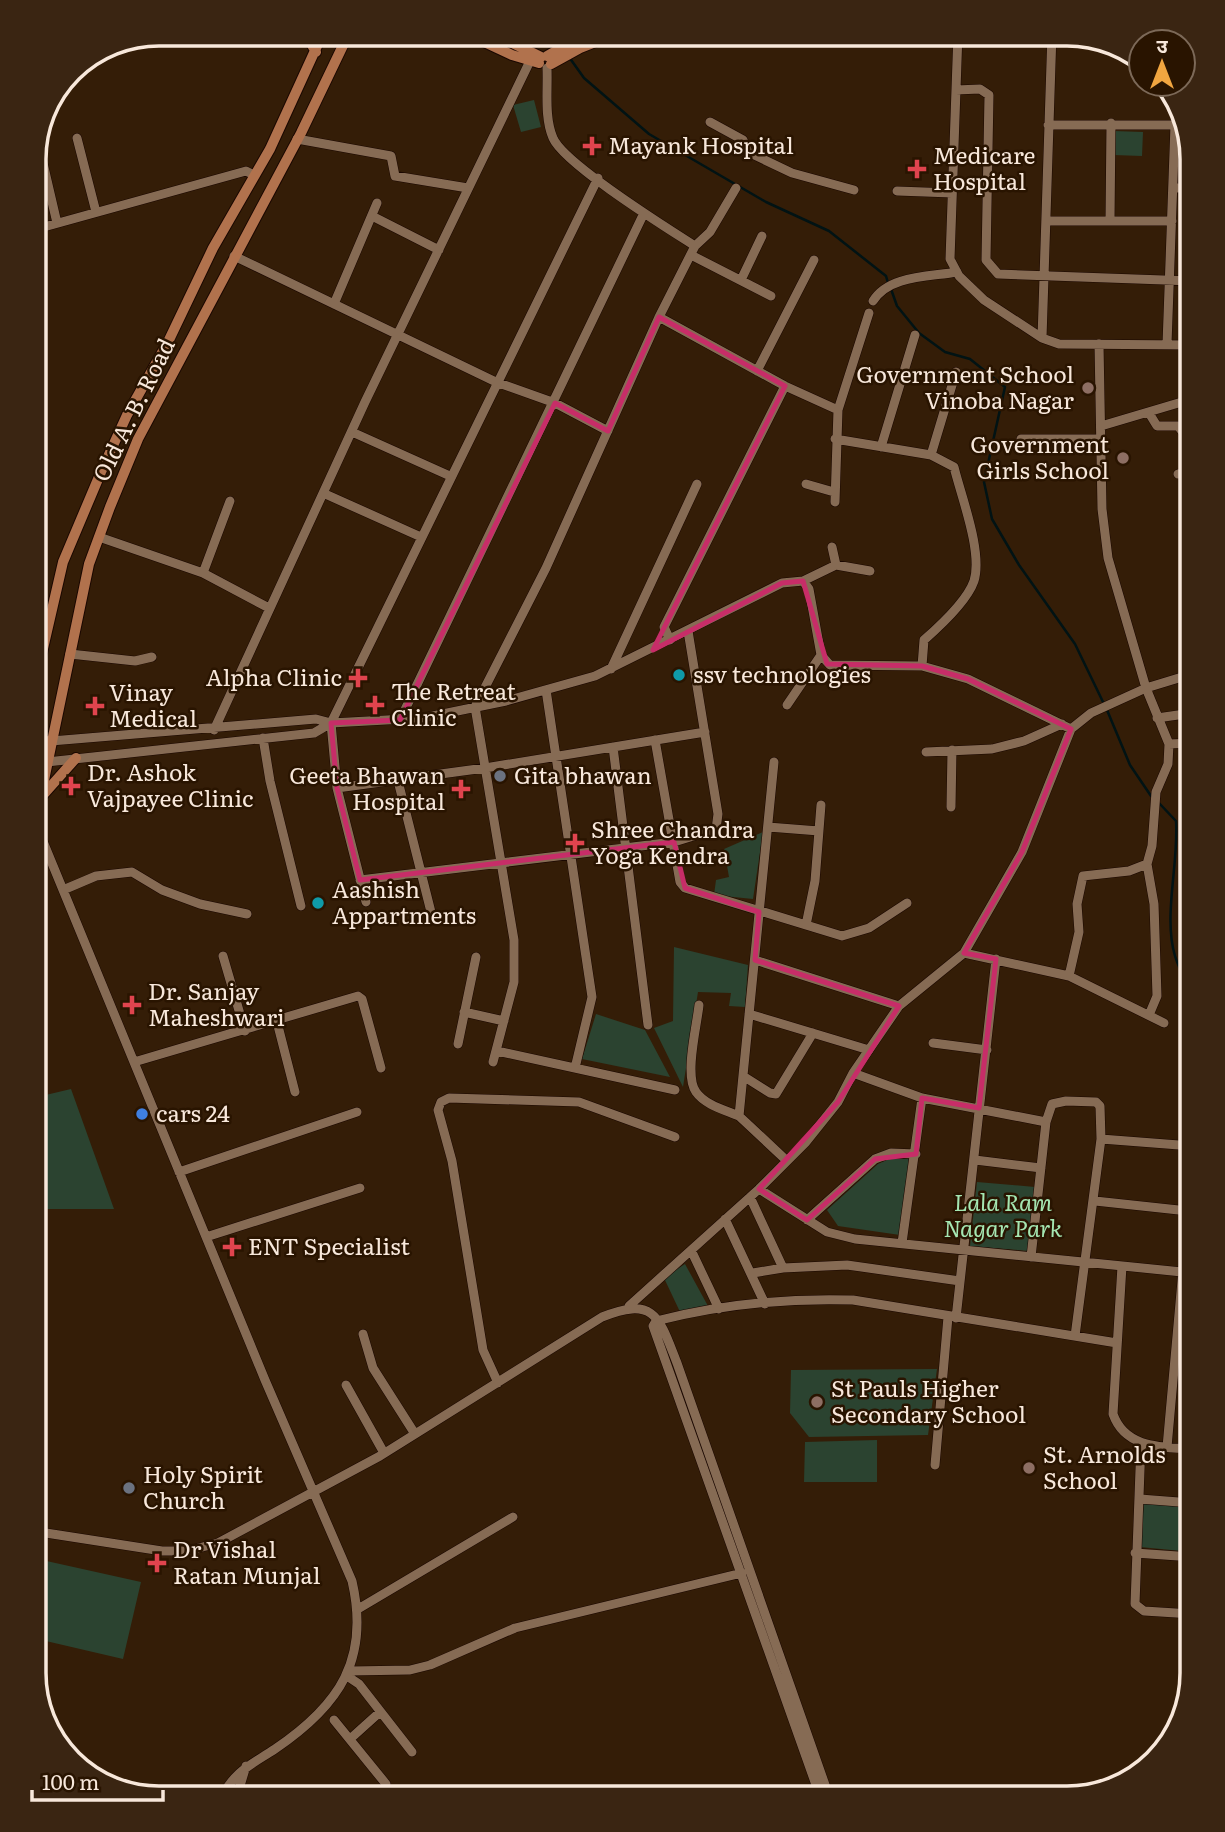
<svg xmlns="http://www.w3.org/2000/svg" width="1225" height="1832" viewBox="0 0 1225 1832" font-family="Literata,'Noto Sans Devanagari',serif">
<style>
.park{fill:#2b4330}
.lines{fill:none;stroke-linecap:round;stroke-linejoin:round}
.stream{stroke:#011314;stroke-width:2.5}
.minor-casing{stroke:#1a0700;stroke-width:10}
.major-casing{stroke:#1a0700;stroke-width:12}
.minor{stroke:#866b54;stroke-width:9}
.major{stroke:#b1724d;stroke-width:10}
.marked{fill:none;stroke:#c72d68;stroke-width:5;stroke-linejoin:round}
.health-dot{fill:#e0444e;stroke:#291400;stroke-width:2.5}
.education-dot{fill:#8d6e63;stroke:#291400;stroke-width:2.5}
.culture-dot{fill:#0f9aa8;stroke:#291400;stroke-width:2.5}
.worship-dot{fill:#6b7280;stroke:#291400;stroke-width:2.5}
.shop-dot{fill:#3f7fe0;stroke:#291400;stroke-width:2.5}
.labels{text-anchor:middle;stroke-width:5;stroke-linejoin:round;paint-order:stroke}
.poi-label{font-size:23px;fill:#f8e8db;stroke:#291400;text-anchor:start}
.street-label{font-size:23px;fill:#f8e8db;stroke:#291400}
.park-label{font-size:23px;font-style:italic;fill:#a5e7b2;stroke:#291400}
.rim{fill:none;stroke:#f8e8db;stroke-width:3.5}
</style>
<rect width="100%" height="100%" fill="#341d07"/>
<path class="park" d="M534,100L541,127L521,132L513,105Z
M1114,131L1143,132L1142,156L1113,155Z
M763,832L753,899L714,895L716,880L729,877L724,849Z
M674,947L748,965L745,1007L729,1006L731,993L698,992L683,1087L654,1028L673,1021Z
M596,1014L645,1030L670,1077L582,1059Z
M71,1089L114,1209H33V1098Z
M889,1159H909L900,1235L838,1226L827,1210L878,1164Z
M977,1182L1035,1187L1029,1251L970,1246Z
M685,1264L708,1306L681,1314L664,1278Z
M937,1369L928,1435L809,1437L790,1413L791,1370Z
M877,1440V1482H804L805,1442Z
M1144,1502L1192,1507V1552L1140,1547Z
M33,1558L141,1582L123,1659L33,1638Z"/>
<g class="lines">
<path class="stream" d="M551,33L561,46
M569,57L584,78L649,134L766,202L829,231L886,276L888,283
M891,289L897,306L919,333L945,352L970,359L1005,387L984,482L992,519L1019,565L1075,644L1104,704
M1107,710L1130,765L1151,796
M1159,803L1176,821C1179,863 1163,916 1175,956C1179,969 1186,982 1192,995"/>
<g class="minor-casing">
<path id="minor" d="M958,33L950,259L959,276L984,300L1042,338L1059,344L1192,345
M547,68C548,90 544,117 553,138C564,164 667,228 695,246
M956,90L980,89L989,95L986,260L998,274L1192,281
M710,122L743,140L748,152L792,173L854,190
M1048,125H1183
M77,138L96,212
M297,139L391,156L395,176L468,188
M39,146L57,223
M1174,188H1192
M897,191L952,193
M372,216L439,250
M1046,221H1172
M1110,221L1111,123
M33,230L246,171L254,175
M691,255L771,296
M234,256L496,382L555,403L608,431
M741,280L762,236
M873,301C889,275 929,277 957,272
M334,304L377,203
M659,317L785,386L838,410
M1042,338L1052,33
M1099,344L1102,509L1108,558L1146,688L1169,744L1168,764L1156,792L1152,846L1147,864
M1167,344L1175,125
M757,371L814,260
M1149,413L1157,426H1178L1192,444
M1101,426L1192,399
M352,432L450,476
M835,439L931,455L956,372
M1021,439H1101
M881,447L915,335
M1178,474L1192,470
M806,484L834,492
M323,493L421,537
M835,502L838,410L869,313
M99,537L203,573L269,608
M832,547L836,565
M203,573L230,501
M803,581L809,589L821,655L830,665L922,666L968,679L1071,729
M670,640L664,627L785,386
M70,654L135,661L152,657
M922,666L924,640C940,626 967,601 974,581C983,552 961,496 954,467L931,455
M611,669L697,484
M546,690L592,997L575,1068
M787,705L821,655
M1157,718L1192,713
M400,720L644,213
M214,730L365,402L530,61
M263,738L270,781L301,906
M655,740L680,882L685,888L842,936L869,928L907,903
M51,741L316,719L331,723L423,718L506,701L595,676L782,583L803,581L836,565L870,571
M1169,744L1192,743
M613,747L648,1025
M926,752L992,749L1024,741L1062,724
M47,762L314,733L331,723
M774,762L739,1116L786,1160
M398,781L431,912
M337,788L485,768L705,732
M951,807L952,750
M35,822L265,1380L352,1581C370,1659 340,1705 275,1749C249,1766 236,1770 220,1799
M768,827L819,831
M360,880L674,842L716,829L718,814L688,631
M63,890L96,876L132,872L162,890L200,904L247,914
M366,902L337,788L331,723L598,178
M806,925L815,881L821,805
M964,953L1069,976L1164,1023
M223,956L245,1031
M755,960L899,1006
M1069,976L1079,932L1077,904L1083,876L1129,871L1147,864L1154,904L1157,996L1149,1015
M699,1005C697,1025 684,1076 696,1092C705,1105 725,1110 739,1116
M464,1012L504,1021
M749,1014L869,1050
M277,1022L295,1092
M933,1043L987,1050
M458,1044L476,957
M497,1051L675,1090
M134,1062L358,996L362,999L381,1068
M493,1062L514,982V940L475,707L546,568L659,317L695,246L710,232L736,188
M853,1073L922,1098L1046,1122
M743,1076L770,1093L776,1094L813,1033
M1101,1139L1192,1146
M975,1160L1041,1168
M179,1172L357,1112
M759,1189L827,1232L855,1239L1192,1273
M750,1197L783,1268L847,1265L960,1281
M1095,1201L1188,1211
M725,1219L765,1304
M807,1220L875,1159L891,1153L916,1154
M206,1237L360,1188
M902,1243L922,1098
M691,1250L719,1309
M1031,1257L1046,1122L1052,1104L1066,1101L1096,1102L1100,1106L1101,1139L1075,1336
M1122,1266L1113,1414C1125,1448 1160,1447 1192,1449
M753,1273L783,1268
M629,1306L759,1189L806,1142L838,1102L853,1073L899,1006L964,953L1022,852L1071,729L1091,713L1146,688L1192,674
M956,1318L996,959
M656,1321L653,1326L821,1799
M656,1321C718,1305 788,1298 853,1300L1117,1343
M363,1334L373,1368L415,1434
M498,1383L483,1350L452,1161L438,1110L441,1102L449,1098L579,1102L675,1137
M346,1385L384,1453
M1141,1443L1135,1604L1144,1611L1192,1614
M1167,1447L1192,1170
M935,1465L948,1317
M1140,1499L1192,1503
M33,1531L162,1551H187L218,1543L380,1456L602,1317C655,1296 659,1317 677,1363L830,1799
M1135,1553L1192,1557
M358,1609L513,1517
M350,1671L410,1670L430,1665L515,1628L742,1573
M347,1676L359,1684L412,1752
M334,1720L386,1784
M350,1739L380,1712
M236,1799L246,1766"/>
</g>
<g class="major-casing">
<path id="major" d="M305,33L316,52
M465,33L512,55L539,63
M492,33L541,57
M547,56L587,33
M551,64L580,48L618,33
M33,705L39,666L63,562L101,472L127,415L168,342L213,248L270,149L323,33
M33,742L51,741
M33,764L47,762
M43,795L76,758
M33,833L89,564L110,507L138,439L301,133L349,33"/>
</g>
<use href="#minor" class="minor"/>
<use href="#major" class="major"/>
</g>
<path class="marked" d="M659,317L785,386L653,650L782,583L803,581L827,664L922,666L968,679L1071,729L1022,852L964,953L996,959L979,1108L922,1098L916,1154L875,1159L807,1220L759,1189L838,1102L899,1006L755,960L759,912L685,888L674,842L360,880L337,788L331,723L400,720L555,403L608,431Z"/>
<g class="health-dot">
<path d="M588.5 135.5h7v7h7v7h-7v7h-7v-7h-7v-7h7z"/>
<path d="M913.5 158.5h7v7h7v7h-7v7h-7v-7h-7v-7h7z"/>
<path d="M354.5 667.5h7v7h7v7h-7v7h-7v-7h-7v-7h7z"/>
<path d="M371.5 694.5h7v7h7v7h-7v7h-7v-7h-7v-7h7z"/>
<path d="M91.5 695.5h7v7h7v7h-7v7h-7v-7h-7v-7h7z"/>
<path d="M67.5 775.5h7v7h7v7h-7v7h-7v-7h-7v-7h7z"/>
<path d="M457.5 778.5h7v7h7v7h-7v7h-7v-7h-7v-7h7z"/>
<path d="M571.5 832.5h7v7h7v7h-7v7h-7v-7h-7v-7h7z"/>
<path d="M128.5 994.5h7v7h7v7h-7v7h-7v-7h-7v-7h7z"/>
<path d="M228.5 1236.5h7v7h7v7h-7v7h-7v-7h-7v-7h7z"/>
<path d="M153.5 1552.5h7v7h7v7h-7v7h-7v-7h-7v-7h7z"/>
</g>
<g class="education-dot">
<circle cx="1088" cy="388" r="7"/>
<circle cx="1123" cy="458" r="7"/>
<circle cx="817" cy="1402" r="7"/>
<circle cx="1029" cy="1468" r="7"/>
</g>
<g class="culture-dot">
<circle cx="679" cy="675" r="7"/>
<circle cx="318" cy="903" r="7"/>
</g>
<g class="worship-dot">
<circle cx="500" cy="776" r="7"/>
<circle cx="129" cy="1488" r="7"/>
</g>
<circle class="shop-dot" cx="142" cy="1114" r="7"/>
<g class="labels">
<g class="poi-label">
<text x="608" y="154">Mayank Hospital</text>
<text x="933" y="164">Medicare<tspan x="933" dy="26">Hospital</tspan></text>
<text x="1074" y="383" text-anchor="end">Government School<tspan x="1074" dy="26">Vinoba Nagar</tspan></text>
<text x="1109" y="453" text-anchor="end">Government<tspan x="1109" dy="26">Girls School</tspan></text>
<text x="693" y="683">ssv technologies</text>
<text x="342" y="686" text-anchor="end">Alpha Clinic</text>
<text x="391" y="700">The Retreat<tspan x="391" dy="26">Clinic</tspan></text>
<text x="109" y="701">Vinay<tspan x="109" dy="26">Medical</tspan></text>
<text x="87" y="781">Dr. Ashok<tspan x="87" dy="26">Vajpayee Clinic</tspan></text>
<text x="445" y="784" text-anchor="end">Geeta Bhawan<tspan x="445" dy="26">Hospital</tspan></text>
<text x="514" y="784">Gita bhawan</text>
<text x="591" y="838">Shree Chandra<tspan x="591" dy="26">Yoga Kendra</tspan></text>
<text x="332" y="898">Aashish<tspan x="332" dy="26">Appartments</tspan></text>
<text x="148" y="1000">Dr. Sanjay<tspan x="148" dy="26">Maheshwari</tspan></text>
<text x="156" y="1122">cars 24</text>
<text x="248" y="1255">ENT Specialist</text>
<text x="831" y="1397">St Pauls Higher<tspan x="831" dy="26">Secondary School</tspan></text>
<text x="1043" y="1463">St. Arnolds<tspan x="1043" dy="26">School</tspan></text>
<text x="143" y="1483">Holy Spirit<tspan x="143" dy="26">Church</tspan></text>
<text x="173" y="1558">Dr Vishal<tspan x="173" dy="26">Ratan Munjal</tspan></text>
</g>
<g class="street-label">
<text transform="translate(134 410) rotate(-64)" y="8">Old A. B. Road</text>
</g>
<g class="park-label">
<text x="1003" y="1211">Lala Ram<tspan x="1003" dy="26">Nagar Park</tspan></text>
</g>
</g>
<path d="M0 0H1225V1832H0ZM159 46H1067A113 113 0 0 1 1180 159V1673A113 113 0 0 1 1067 1786H159A113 113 0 0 1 46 1673V159A113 113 0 0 1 159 46Z" fill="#3a2512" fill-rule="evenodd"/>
<path class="rim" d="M159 46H1067A113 113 0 0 1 1180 159V1673A113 113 0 0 1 1067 1786H159A113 113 0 0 1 46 1673V159A113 113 0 0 1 159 46Z"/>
<g transform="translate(1162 63)"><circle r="33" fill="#291400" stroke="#7c6958" stroke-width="2"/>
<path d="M0-5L12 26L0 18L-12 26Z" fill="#f1a640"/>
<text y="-10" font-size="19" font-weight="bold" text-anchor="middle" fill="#f8e8db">उ</text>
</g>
<path d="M32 1790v10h131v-10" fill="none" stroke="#f8e8db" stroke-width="3.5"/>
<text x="42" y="1790" font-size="21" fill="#f8e8db" stroke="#291400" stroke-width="5" paint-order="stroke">100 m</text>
</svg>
